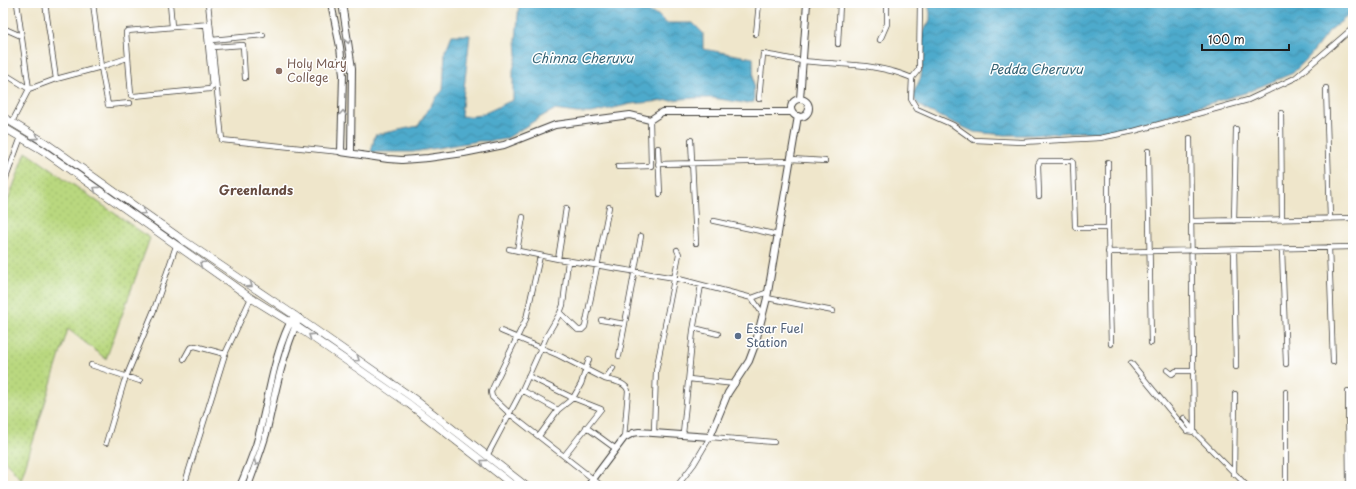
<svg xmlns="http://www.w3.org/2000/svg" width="1356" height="489" viewBox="0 0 1356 489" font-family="'Playpen Sans',sans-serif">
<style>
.grass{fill:url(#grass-dots);stroke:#6a7a4e}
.water{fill:url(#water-waves);stroke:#356374}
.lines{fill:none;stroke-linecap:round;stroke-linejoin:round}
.street-casing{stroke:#3c3a36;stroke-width:6}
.secondary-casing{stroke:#3c3a36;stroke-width:8}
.primary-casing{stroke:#3c3a36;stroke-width:8}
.street{stroke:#fff;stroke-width:4.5}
.secondary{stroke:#fff;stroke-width:6}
.primary{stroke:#fff;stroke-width:7}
.oneway{stroke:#999}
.education-dot{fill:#8d6e63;stroke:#fff;stroke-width:1.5}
.service-dot{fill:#5c6f8a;stroke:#fff;stroke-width:1.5}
.labels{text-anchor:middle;stroke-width:3;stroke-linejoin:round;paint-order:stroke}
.education-label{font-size:12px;fill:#785e54;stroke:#fff;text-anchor:start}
.service-label{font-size:12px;fill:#4e5e75;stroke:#fff;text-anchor:start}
.water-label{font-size:13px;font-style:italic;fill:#356374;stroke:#fff}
.neighbourhood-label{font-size:13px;font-weight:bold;fill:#674d42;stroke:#fff}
</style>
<defs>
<pattern id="grass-dots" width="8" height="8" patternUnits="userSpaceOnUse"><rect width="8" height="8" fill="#b9d87f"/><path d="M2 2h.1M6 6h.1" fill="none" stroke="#9eb96d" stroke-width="1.8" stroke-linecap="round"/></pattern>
<pattern id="water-waves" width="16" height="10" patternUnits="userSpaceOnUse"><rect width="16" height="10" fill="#4eaacc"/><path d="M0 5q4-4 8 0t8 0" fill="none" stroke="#408aa5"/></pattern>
</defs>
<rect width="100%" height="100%" fill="#fff"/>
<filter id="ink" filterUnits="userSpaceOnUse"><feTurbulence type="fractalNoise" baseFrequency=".025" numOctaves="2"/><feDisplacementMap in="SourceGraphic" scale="8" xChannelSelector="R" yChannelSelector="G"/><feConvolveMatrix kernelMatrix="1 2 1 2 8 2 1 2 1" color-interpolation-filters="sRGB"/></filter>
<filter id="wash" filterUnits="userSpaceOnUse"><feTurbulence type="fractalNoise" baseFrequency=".012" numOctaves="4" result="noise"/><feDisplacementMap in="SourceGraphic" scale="16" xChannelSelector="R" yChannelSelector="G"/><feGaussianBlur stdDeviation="0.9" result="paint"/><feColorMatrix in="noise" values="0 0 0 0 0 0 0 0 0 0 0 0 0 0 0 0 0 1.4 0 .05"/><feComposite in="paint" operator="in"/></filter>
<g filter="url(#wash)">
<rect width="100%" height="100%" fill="#efe6cb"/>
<path class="grass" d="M26,152L150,238L106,359L68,329L21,480L3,458V214Z"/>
<path class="water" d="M519,3H625L658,15L666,23H693L703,33V49L753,58L754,102L744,103L713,98H693L631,104L592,113H577L554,110L539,118L506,139L493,141H479L413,152H371L375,135L418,126L434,100L443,90L445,52L452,35H470L461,116C481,119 495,107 513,100V70L517,55L516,40Z
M928,3H1353V12L1329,31L1309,57L1293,73L1245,93L1113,132H1073L1033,135H1006L974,132L924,109L917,103L914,98V92L921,77L922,66V34L930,20V13Z"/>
</g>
<g filter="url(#ink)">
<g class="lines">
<g class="street-casing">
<path id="street" d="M45,3L56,79
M93,3L101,67L108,105L130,103
M170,3L172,27
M208,3L222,140L341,152
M206,24L212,87L210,89L134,96L131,95L126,32L127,31L210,24
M3,28L21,36
M756,34L759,3
M212,40L263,35
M880,40L887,24V3
M838,44L840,3
M213,47L243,45L245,78
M3,73L29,89
M912,78L911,99L917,109L953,125L974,140L1022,142L1100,138L1134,131L1248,100L1295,78L1353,28
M1326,88L1330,219
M29,89L56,79L101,67L127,58
M759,99L763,54C776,56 790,59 803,61C839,65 878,63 912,78L919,69L920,3
M1281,113L1282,220
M12,122L29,89L17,3
M1190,138L1194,432L1247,486
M691,140L696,243
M658,148L660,194
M1148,151L1151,343
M791,159L825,161
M1108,162V228L1111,344
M658,164L790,161
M618,167L651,166L650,120
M3,186L21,137
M1039,196L1038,165L1040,161H1072L1073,163L1075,226L1076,228H1108
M714,221L778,235
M1192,221L1353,218
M1234,221L1236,129
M1329,247L1333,362
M509,249L558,259L675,278L752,298L762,313
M1282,249L1286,364
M1234,250L1236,367
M517,251L523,217
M1108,252L1353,247
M540,256L526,319L494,385L491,392L492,397L510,414L602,486
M558,259L566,208
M752,298L768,292
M767,298L833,311
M560,313L578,330H582L585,327L609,207
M601,320L625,324
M694,328L718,334
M501,331L558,355L605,379L613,368
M619,356L641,236
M184,359L190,348L195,346L225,354
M1131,363L1187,431L1194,432
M91,365L140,381
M1167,370L1172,374L1176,371H1194
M528,376L573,398L558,410L539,436
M605,379C613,381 626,382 628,391L624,438
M689,379L735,384
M522,390L558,410
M1348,391L1349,486
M1286,392V486
M1184,418L1194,432
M586,427L616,449
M654,432L656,371L679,254L677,250
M683,434L693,331L701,285
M106,443L124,382L154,310L176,246
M487,456L522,390L546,337L560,313L563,305L568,261
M564,456L601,409L573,398L581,384L589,359
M1234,474L1235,394
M184,486L225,354L251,298
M677,486L694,464L710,437L774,442"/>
</g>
<g class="secondary-casing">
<path id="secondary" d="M331,3L340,47L343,75L341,152L388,159L402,160L428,158L464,153L504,145L555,125L630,115L650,120L662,112H792
M342,3L352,68L351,153
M800,99L807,3
M791 108a9 9 0 1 1 18 0a9 9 0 1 1-18 0Z
M240,486C246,473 251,459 256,445C269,402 272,355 294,315
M248,486C254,469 261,452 266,434C275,394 282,355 299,318
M588,486L624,438L633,433L639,432L710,437L728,393L749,361L755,345L767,298L798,116"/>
</g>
<g class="primary-casing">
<path id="primary" d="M3,117L46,143L180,238L294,315L413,398L526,486
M3,127L42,150L251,298L290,322L357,368L409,404L514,486"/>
</g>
<use href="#street" class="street"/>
<use href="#secondary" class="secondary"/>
<use href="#primary" class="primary"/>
</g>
<defs><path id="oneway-chevron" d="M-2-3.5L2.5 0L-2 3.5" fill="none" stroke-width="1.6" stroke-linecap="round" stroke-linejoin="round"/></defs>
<g class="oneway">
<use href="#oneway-chevron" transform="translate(348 41) rotate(80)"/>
<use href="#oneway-chevron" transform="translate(343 113) rotate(-87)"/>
<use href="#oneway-chevron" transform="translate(36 137) rotate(33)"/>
<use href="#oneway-chevron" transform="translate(96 189) rotate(-144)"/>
<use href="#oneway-chevron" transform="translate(143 212) rotate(35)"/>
<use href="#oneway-chevron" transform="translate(202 264) rotate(-145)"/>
<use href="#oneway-chevron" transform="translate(250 285) rotate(34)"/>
<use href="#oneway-chevron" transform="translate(311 336) rotate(-146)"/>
<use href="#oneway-chevron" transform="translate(357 359) rotate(35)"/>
<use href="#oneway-chevron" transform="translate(483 462) rotate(-142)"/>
<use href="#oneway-chevron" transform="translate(257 463) rotate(112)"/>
</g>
</g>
<circle class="education-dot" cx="279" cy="71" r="4"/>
<circle class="service-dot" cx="738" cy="336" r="4"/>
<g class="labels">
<g class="education-label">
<text x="287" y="68">Holy Mary<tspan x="287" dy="14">College</tspan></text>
</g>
<g class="service-label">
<text x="746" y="333">Essar Fuel<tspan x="746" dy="14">Station</tspan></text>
</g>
<g class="water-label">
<text x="582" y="63">Chinna Cheruvu</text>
<text x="1036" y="74">Pedda Cheruvu</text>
</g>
<g class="neighbourhood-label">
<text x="256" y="195">Greenlands</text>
</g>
</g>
<rect width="1356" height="489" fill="none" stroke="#fff" stroke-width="16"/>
<path d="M1202 44v6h87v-6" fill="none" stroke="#1c1c1c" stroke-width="2"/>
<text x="1208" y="44" font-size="12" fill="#1c1c1c" stroke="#ffffff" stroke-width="3" paint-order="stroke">100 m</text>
</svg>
